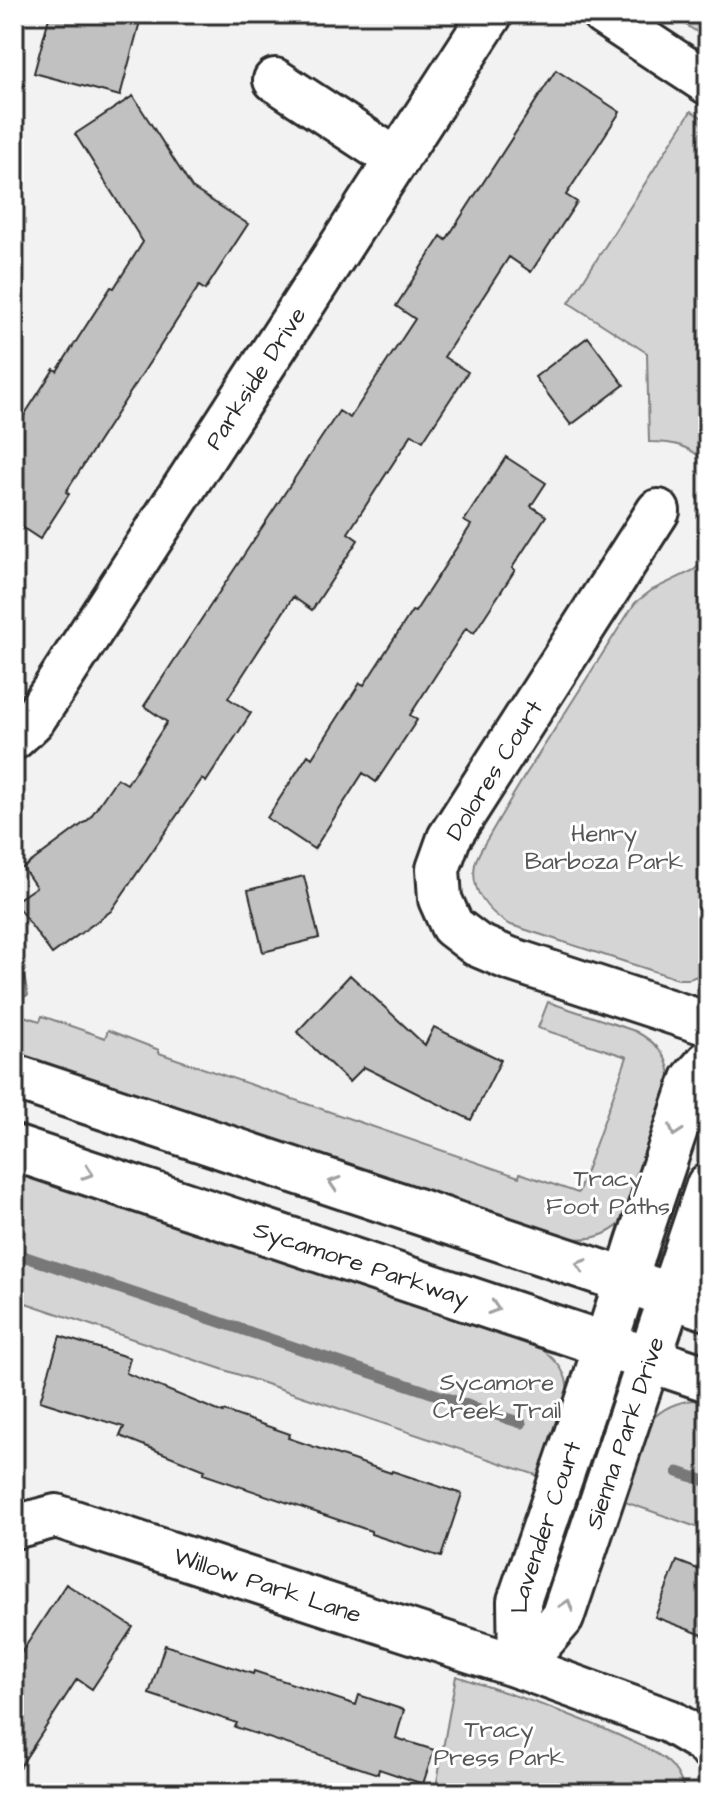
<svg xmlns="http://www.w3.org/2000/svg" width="722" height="1807" viewBox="0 0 722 1807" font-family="'Architects Daughter',sans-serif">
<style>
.green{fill:#d5d5d5;stroke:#808080;stroke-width:2}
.water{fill:#ababab;stroke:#787878;stroke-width:2}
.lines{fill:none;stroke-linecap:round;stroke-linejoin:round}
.stream{stroke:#787878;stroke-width:11}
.building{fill:#c1c1c1;stroke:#2b2b2b;stroke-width:2}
.street-casing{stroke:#2b2b2b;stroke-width:48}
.secondary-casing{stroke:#2b2b2b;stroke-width:50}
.street{stroke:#fff;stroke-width:42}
.secondary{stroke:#fff;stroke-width:44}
.oneway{stroke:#a0a0a0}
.labels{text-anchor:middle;stroke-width:6;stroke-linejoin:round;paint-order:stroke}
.street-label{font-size:24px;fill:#2b2b2b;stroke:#fff}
.park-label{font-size:24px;fill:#565656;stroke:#fff}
</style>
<rect width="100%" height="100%" fill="#f2f2f2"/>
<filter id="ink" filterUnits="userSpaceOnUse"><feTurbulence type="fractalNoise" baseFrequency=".0125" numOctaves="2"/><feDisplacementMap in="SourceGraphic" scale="16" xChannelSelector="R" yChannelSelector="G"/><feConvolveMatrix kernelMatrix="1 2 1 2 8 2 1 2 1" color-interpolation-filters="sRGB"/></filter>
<g filter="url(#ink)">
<path class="green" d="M669,14H708V39Z
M691,111L708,121V464C688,445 676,442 649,442L647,353L569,303Z
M708,557V972L689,979H678L508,924C488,911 470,891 475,864C478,852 486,842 492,831C503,812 514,793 526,774C563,717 598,660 635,603L652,590L694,570Z
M548,1002L635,1031C659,1044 670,1057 671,1085L626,1218C610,1236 591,1241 568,1238L14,1053V1013L40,1021L42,1016L105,1038L108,1030L159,1050V1053L519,1177L520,1173L578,1193L627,1057L538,1028Z
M14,1171L533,1343C547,1352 561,1363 566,1379C573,1401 549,1454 542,1477L14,1299Z
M693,1400L708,1403V1531L622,1501L651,1420C663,1408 676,1402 693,1400Z
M456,1676C510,1694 565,1711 618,1735C634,1743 654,1750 667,1761C677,1770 682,1781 685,1793H435Z"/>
<path class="water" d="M14,947L18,949L28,995L14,1000Z"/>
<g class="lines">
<path class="stream" d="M14,1253L521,1423
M678,1472L708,1482"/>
</g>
<path class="building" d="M50,14H142L120,96L34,73Z
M556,70L620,112L566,195L577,202L531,272L509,257L444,357L468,372L423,441L412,434L348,533L358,540L312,610L293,597L228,698L251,713L206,782L202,779L111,911L52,954L14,902L36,887L23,868L89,819L117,778L127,784L167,722L144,706L339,411L350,418L415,319L396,306L441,236L446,240Z
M133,96L192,188L248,224L205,290L199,286L66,492L69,494L40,539L14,522V431L54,369L57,371L111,287L114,288L143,242L75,134Z
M588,337L624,385L571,425L535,377Z
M506,457L546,483L531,506L546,516L512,568L515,570L474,633L466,628L410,715L417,720L376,782L363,773L314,849L267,818L308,755L312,758L360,683L364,685L412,611L415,612L471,525L464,521Z
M304,876L319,938L263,952L248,890Z
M350,975L425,1045L434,1027L501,1060L471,1120L364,1067L349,1082L297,1032Z
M60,1336L130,1358L126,1373L223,1413L224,1411L290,1434L288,1438L391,1473L392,1471L462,1494L441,1557L371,1534V1531L203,1474L205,1470L120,1436L124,1427L40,1401Z
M677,1561L708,1573V1637L655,1617Z
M66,1584L133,1627L92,1689L77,1679L14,1776V1664Z
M165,1645L253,1674L254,1671L356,1705L359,1695L404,1710L396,1738L434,1750L423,1784L379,1769L378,1774L235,1727L237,1723L149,1694Z"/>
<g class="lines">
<g class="street-casing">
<g id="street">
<path d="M603,14L708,83"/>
<path d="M275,80L397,160"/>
<path d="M658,511L449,838L438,869L440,899L452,926L477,945L510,959L708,1024"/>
<path id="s1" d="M14,738L33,720L54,689L491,14"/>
<path id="s2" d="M14,1527L56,1516L520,1667L669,1721L706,1743L708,1747"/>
<path id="s3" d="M520,1667L519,1601L593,1384L638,1242L693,1079L708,1062"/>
<path id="s4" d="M520,1667L562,1618L708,1185"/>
</g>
</g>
<g class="secondary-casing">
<g id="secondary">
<path d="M14,1077L708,1308"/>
<path id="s5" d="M14,1148L708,1379"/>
</g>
</g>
<use href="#street" class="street"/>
<use href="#secondary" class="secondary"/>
</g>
<defs><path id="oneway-chevron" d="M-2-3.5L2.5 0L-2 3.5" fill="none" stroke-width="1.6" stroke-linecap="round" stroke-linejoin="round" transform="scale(2)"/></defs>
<g class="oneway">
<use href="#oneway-chevron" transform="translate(675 1131) rotate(109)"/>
<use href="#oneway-chevron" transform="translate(88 1173) rotate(18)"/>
<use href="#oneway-chevron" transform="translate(334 1183) rotate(-162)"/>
<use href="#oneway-chevron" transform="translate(581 1265) rotate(-162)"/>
<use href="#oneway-chevron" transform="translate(494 1308) rotate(18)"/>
<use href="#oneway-chevron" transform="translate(567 1605) rotate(-71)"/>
</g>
</g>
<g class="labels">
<g class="street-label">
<text dy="8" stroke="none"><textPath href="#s1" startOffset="434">Parkside Drive</textPath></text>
<text transform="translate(494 770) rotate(-58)" y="8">Dolores Court</text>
<text dy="8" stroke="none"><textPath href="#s5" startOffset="366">Sycamore Parkway</textPath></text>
<text dy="8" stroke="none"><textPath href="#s4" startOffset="260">Sienna Park Drive</textPath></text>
<text dy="8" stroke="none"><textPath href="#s3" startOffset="144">Lavender Court</textPath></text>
<text dy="8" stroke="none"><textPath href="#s2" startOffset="266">Willow Park Lane</textPath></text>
</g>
<g class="park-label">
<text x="604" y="841">Henry<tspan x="604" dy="28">Barboza Park</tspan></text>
<text x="608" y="1186">Tracy<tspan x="608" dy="28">Foot Paths</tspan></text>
<text x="497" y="1390">Sycamore<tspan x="497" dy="28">Creek Trail</tspan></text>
<text x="499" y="1737">Tracy<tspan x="499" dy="28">Press Park</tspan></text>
</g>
</g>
<rect width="722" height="1807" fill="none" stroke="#fff" stroke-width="48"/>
<rect x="24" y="24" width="674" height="1759" fill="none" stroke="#2b2b2b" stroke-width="3" filter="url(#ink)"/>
</svg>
